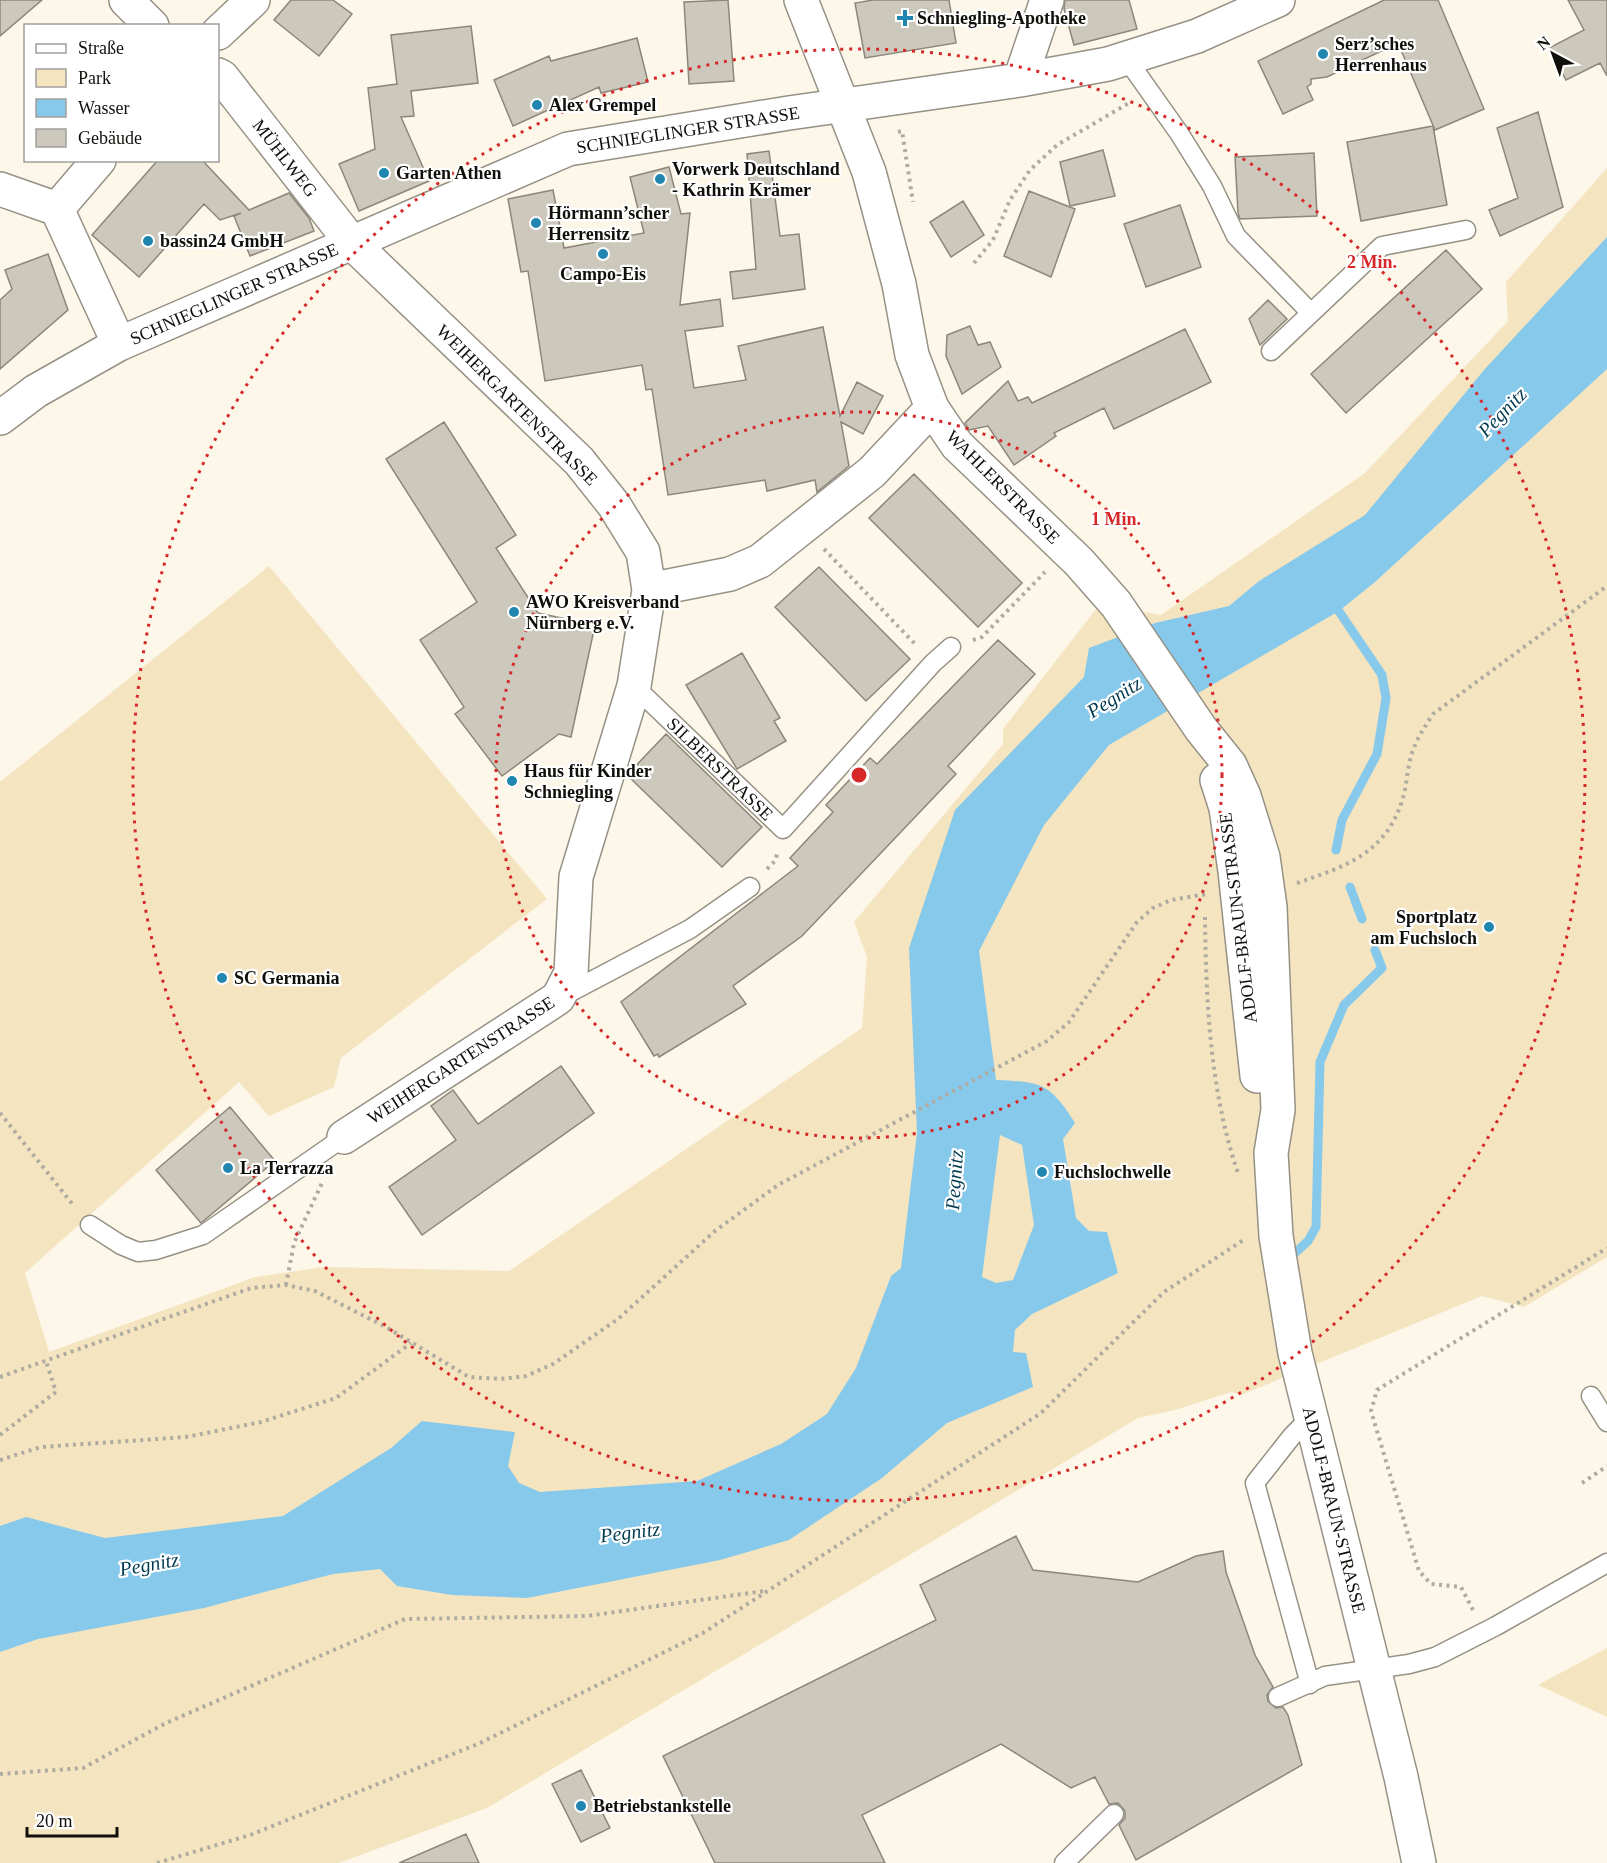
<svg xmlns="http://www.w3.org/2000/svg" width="1607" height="1863" viewBox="0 0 1607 1863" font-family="'Times New Roman',serif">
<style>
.green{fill:#f5e4c0}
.water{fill:#86c9eb;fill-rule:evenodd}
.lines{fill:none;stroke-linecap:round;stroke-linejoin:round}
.stream{stroke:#86c9eb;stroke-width:9}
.building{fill:#cdc8bc;stroke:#8c867b;stroke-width:1.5}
.service-casing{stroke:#969185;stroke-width:21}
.minor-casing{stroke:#969185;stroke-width:36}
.secondary-casing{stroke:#969185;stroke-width:36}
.path{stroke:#afaba1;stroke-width:4;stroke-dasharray:3 4.5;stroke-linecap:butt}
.service{stroke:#fff;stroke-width:18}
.minor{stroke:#fff;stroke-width:33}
.secondary{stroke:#fff;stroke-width:33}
.ring{fill:none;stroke:#d62828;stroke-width:3;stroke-dasharray:3 6}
.poi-dot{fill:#2085af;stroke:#fff;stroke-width:2}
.labels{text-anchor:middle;stroke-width:4.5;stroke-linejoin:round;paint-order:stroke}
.poi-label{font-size:18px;font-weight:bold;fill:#110f0b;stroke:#fff;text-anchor:start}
.street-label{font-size:18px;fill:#110f0b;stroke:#fff}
.water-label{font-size:20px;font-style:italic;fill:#003a51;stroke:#fff}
.centre{fill:#d62828;stroke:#fff;stroke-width:3}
.ring-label{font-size:18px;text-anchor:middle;font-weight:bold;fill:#d62828;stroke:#fff;stroke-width:4.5;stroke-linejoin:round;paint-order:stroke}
</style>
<rect width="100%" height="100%" fill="#fdf7ea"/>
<path class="green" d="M1607,168V1257L1524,1307L1482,1296L1241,1395L1231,1392L1175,1410L1138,1418L487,1808L339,1863H0V782L269,566L547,899L341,1058L334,1087L269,1116L239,1082L25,1273L49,1352L255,1277L324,1267L509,1271L862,1028L867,957L854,922L1003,744V729L1100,604L1161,615L1365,473L1508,321L1506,282Z
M1607,1648V1717L1538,1685Z"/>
<path class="water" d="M1607,237V369L1375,582L1339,611L1109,745L1044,825L979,951L996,1080C1041,1082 1050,1083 1075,1123L1063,1139L1076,1218L1089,1231L1107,1232L1118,1273L1032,1314L1015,1330L1013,1352L1026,1353L1033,1387L947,1423L882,1478L789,1540L720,1560L527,1598L452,1595L397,1586L380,1569L333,1574L204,1608L38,1639L0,1652V1526L26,1517L105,1538L283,1516L391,1448L422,1421L515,1432L508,1466L519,1483L540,1492L697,1481L781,1444L827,1414L856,1368L891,1276L901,1268L917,1133L909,948L955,810L1084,677L1089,648L1155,623L1229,606L1259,581L1365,515L1484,370ZM1000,1135L1022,1145L1034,1225L1013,1280L996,1283L982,1277Z"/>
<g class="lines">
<path class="stream" d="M1332,601L1382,675L1386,698L1377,754L1342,820L1336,850
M1350,887L1362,919
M1296,1252L1308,1241L1316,1227L1320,1062L1344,1005L1382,968L1375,950"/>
</g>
<path class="building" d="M0,0H42L0,36Z
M291,0H333L352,14L319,56L274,20Z
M728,0L734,81L689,84L684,2Z
M873,0H949L956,43L865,58L855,3Z
M1065,0H1129L1137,29L1074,45L1064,9Z
M1384,0H1438L1484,109L1435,130L1398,43L1327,77L1311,79V84L1307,87L1313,100L1283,114L1258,61Z
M1568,0H1607V76L1600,63L1566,80L1549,48L1584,30Z
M471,26L478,83L411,91L414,116L401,117L429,181L359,211L339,164L375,149L368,88L397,84L391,35Z
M637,38L648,82L601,93L599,87L513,126L494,80L549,56L551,61Z
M1538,112L1563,207L1500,236L1489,210L1518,198L1497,128Z
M1433,126L1447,205L1361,221L1347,142Z
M1103,150L1115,196L1070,206L1060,162Z
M769,151L780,236L799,234L805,289L733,299L730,272L756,269L747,154Z
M1314,153L1317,216L1240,219L1238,213L1235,157Z
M158,160H202L249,210L289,193L309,218L314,231L250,256L234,216L241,213L220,220L204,204L139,277L92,235Z
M669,167L681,214L690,213L680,305L720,299L723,326L685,331L694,388L746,380L738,346L823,327L840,416L857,382L883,396L863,434L841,422L849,466L817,492L815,480L767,491L765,480L668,495L652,389L646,390L642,365L545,381L528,271L521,272L508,199L553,190L564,248L644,233L630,177Z
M1029,191L1075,209L1051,277L1004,256Z
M963,201L984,235L951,257L930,222Z
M1180,205L1201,267L1146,287L1124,224Z
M1446,250L1482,289L1346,413L1311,374Z
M48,254L68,310L0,369V300L12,289L5,270Z
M1268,300L1287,319L1260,345L1249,319Z
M970,326L978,345L990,342L1001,367L962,394L946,356L947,335Z
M1185,329L1211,382L1114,429L1104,408L1054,433L1056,436L1014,465L988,426L969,430L965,423L1008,381L1018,401L1028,397L1032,403Z
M444,422L516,535L496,548L538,613L595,625L571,737L559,734L502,776L455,714L464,707L420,640L477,602L386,459Z
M914,474L1022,583L978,627L869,518Z
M819,567L910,659L866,701L775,607Z
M998,640L1035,674L948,766L956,774L802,936L733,986L746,1004L659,1057L658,1054L654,1056L621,1002L798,866L790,858L833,812L826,805L870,758L877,764Z
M742,653L780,718L774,721L786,741L737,769L686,685Z
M666,734L762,827L722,867L627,775Z
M561,1066L594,1113L422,1235L389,1187L456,1140L431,1106L453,1090L478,1124Z
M230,1107L275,1161L201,1223L156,1170Z
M1016,1536L1033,1570L1138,1582L1196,1556L1223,1551L1226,1572L1255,1655L1273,1687L1267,1695L1268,1701L1276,1708L1283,1707L1288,1715L1302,1765L1136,1860L1119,1825L1125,1818V1811L1118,1803L1109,1804L1095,1777L1071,1788L1001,1744L862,1815L885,1863H715L663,1756L936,1620L920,1585Z
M581,1770L610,1828L581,1842L552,1784Z
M466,1834L479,1863H399Z"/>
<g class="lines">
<g class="service-casing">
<path id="service" d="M1126,58L1179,133L1212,186L1236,236L1311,313
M1271,351L1382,246L1466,230
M634,686L783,829L933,663L951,647
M563,996L690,929L750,887
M90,1225L121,1245L138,1252L156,1250L203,1235L344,1137
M1591,1396L1607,1422
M1310,1684L1255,1483L1292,1436L1310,1418
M1278,1697L1325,1676L1409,1664L1435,1657L1496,1626L1607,1563
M1064,1863L1114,1814"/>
</g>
<g class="minor-casing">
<path id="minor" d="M126,0L152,26
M218,33L253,0
M218,75L222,77L352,243L579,461L614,505L643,552L649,590
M1020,80L1047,0
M99,160L57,209L119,344
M0,189L57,209
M0,418L36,391L119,344L568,149L789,113L1020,80L1108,64L1197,36L1278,0
M344,1137L558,998L571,973L576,877L634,686L649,590L730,574L760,561L872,472L932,408"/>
</g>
<g class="secondary-casing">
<path id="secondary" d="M801,0L869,172L899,284L912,355L932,408L957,445L1079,562L1116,604L1201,729L1230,765L1244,796L1263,857L1270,907L1278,1110L1271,1153L1276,1236L1295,1353L1401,1777L1419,1863
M1217,780L1226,808L1235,871L1257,1076"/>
</g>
<path class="path" d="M898,132L902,131L913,202
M974,263L993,240L1010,200L1030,170L1057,145L1129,103
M824,549L916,645
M973,640L982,637L1045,572
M767,869L775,861L778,851
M1297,883C1344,867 1385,854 1402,801C1407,786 1407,770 1411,756C1416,740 1424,728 1433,714L1607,586
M1205,917C1206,1003 1210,1093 1239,1176
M0,1113L74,1206
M286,1285L294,1243L322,1183
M0,1377L251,1288L286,1285L315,1291L386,1327L469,1377L500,1379L526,1376L553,1364L618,1319L715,1231L778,1185L1047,1041L1069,1022L1137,922L1153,908L1171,900L1206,894
M0,1435L56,1392L46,1361
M0,1460L41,1447L186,1437L261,1422L336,1398L411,1343
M1582,1483L1607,1466
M1473,1610L1461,1587L1431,1584L1419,1571L1371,1411L1377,1390L1607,1248
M0,1774L83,1768L166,1723L405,1619L587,1616L764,1591
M157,1863L250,1835L478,1744L703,1633L1041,1413L1164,1292L1245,1239"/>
<use href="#service" class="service"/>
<use href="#minor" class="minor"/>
<use href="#secondary" class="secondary"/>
</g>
<g class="ring">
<circle cx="859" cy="775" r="363"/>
<circle cx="859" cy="775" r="726"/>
</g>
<g class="poi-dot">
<path d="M902 9h6v6h6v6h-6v6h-6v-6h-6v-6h6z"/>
<circle cx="1323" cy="54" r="6"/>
<circle cx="537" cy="105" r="6"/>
<circle cx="384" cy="173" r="6"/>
<circle cx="660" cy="179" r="6"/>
<circle cx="536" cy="223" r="6"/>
<circle cx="148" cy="241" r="6"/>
<circle cx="603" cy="254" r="6"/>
<circle cx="514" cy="612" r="6"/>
<circle cx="512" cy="781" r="6"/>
<circle cx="1489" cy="927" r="6"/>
<circle cx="222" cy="978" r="6"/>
<circle cx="228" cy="1168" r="6"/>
<circle cx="1042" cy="1172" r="6"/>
<circle cx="581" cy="1806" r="6"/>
</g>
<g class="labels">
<g class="poi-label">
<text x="917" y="24">Schniegling-Apotheke</text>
<text x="1335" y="50">Serz’sches<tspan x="1335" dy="21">Herrenhaus</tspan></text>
<text x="549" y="111">Alex Grempel</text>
<text x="672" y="175">Vorwerk Deutschland<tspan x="672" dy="21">- Kathrin Krämer</tspan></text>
<text x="396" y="179">Garten Athen</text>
<text x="548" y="219">Hörmann’scher<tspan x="548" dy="21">Herrensitz</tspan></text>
<text x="160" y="247">bassin24 GmbH</text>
<text x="603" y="280" text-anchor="middle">Campo-Eis</text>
<text x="526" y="608">AWO Kreisverband<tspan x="526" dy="21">Nürnberg e.V.</tspan></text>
<text x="524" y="777">Haus für Kinder<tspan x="524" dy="21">Schniegling</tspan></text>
<text x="1477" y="923" text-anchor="end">Sportplatz<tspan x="1477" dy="21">am Fuchsloch</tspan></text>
<text x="234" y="984">SC Germania</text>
<text x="240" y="1174">La Terrazza</text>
<text x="1054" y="1178">Fuchslochwelle</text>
<text x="593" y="1812">Betriebstankstelle</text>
</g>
<g class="street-label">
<text transform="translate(688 130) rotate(-9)" y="6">SCHNIEGLINGER STRASSE</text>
<text transform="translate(285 158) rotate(52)" y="6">MÜHLWEG</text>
<text transform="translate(234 294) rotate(-24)" y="6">SCHNIEGLINGER STRASSE</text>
<text transform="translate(517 405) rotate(45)" y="6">WEIHERGARTENSTRASSE</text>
<text transform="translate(1003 487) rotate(45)" y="6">WAHLERSTRASSE</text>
<text transform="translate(720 769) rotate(44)" y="6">SILBERSTRASSE</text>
<text transform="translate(1238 918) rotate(-97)" y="6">ADOLF-BRAUN-STRASSE</text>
<text transform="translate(461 1060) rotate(-33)" y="6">WEIHERGARTENSTRASSE</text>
<text transform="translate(1334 1510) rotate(76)" y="6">ADOLF-BRAUN-STRASSE</text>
</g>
<g class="water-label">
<text transform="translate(1502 412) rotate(-46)" y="7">Pegnitz</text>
<text transform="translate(1114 697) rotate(-32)" y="7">Pegnitz</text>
<text transform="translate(954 1180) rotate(-86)" y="7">Pegnitz</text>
<text transform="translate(630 1532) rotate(-7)" y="7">Pegnitz</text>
<text transform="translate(149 1564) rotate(-10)" y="7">Pegnitz</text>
</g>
</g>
<circle cx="859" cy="775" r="9" class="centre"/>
<g class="ring-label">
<text x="1372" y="268">2 Min.</text>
<text x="1116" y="525">1 Min.</text>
</g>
<rect x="24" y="24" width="195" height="138" fill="#ffffff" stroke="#a09f9d" stroke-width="1.5"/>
<rect x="36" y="44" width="30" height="9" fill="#ffffff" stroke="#a09f9d" stroke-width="1.5"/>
<text x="78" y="54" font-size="18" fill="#110f0b">Straße</text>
<rect x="36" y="69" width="30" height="18" fill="#f5e4c0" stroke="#a09f9d" stroke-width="1.5"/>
<text x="78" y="84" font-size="18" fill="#110f0b">Park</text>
<rect x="36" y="99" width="30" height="18" fill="#86c9eb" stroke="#a09f9d" stroke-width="1.5"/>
<text x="78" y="114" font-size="18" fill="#110f0b">Wasser</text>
<rect x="36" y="129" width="30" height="18" fill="#cdc8bc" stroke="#a09f9d" stroke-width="1.5"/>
<text x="78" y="144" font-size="18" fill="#110f0b">Gebäude</text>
<g transform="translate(1553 54) rotate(319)" stroke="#ffffff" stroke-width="4.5" paint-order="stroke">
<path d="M0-4.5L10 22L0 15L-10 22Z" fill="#110f0b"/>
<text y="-9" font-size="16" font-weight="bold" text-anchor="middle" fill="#110f0b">N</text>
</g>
<path d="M27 1827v9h90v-9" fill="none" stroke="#110f0b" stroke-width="3"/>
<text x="36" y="1827" font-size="18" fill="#110f0b" stroke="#ffffff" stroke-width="4.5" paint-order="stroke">20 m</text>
</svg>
